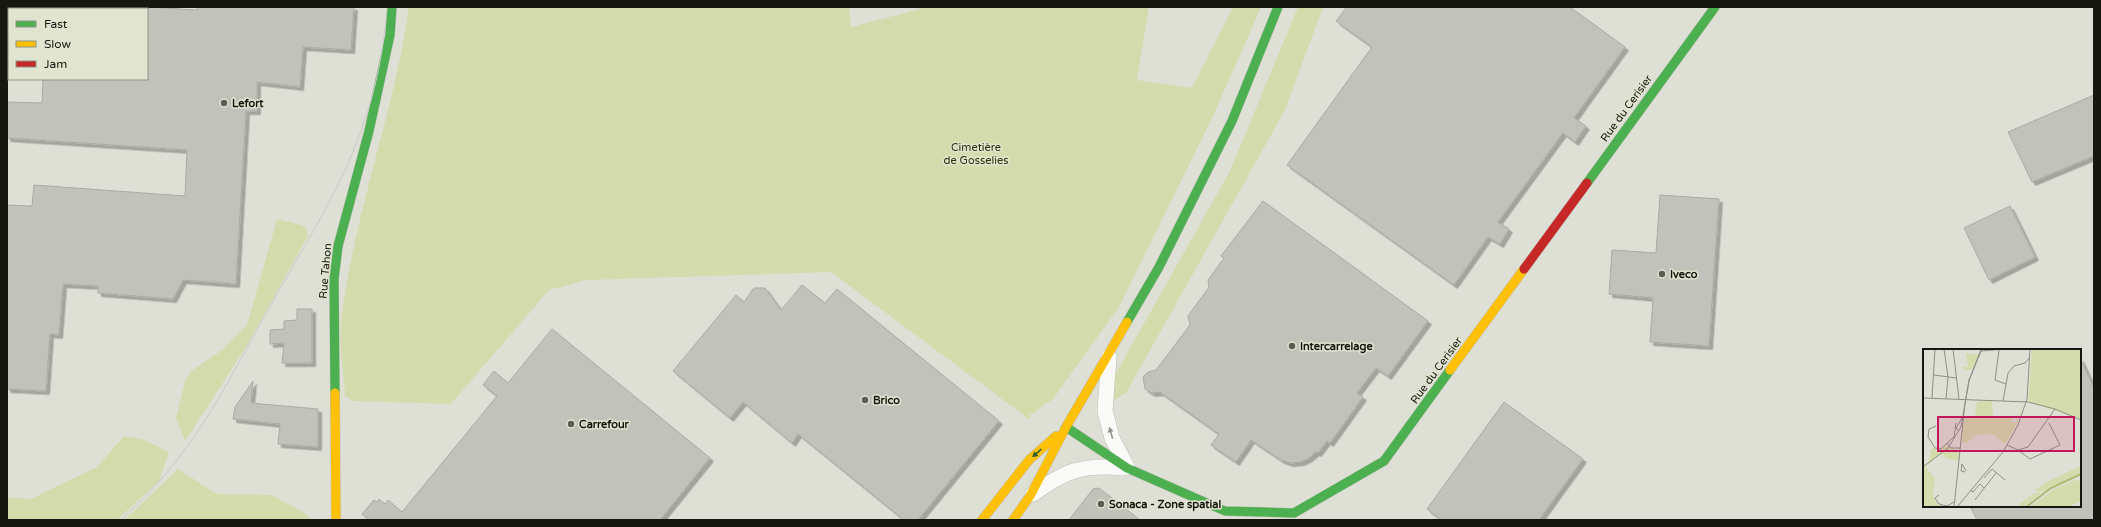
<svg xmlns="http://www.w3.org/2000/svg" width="2101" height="527" viewBox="0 0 2101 527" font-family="'Varela Round',sans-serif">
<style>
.green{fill:#d4dbad}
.building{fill:#c1c3ba;stroke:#aaaba3;filter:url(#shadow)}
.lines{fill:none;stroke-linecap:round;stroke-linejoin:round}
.street-casing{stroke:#bcbeb5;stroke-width:16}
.fast-casing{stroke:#bcbeb5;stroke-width:10}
.slow-casing{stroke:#bcbeb5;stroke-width:10}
.jam-casing{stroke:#bcbeb5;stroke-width:10}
.street{stroke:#fafaf9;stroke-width:15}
.fast{stroke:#4caf50;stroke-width:9}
.slow{stroke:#ffc107;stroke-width:9}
.jam{stroke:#c62828;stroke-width:9}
.tram{stroke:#cacac7;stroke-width:1}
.oneway{fill:#939490}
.oneway2{fill:#2e5b2d}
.poi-dot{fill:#5c5d55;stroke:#e1e5d0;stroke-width:1.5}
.labels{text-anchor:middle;stroke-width:3;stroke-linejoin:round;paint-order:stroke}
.poi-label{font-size:11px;font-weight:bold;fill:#161710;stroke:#e1e5d0;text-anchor:start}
.street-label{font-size:11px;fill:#161710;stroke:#e1e5d0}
.park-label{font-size:11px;fill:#2c3106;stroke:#e1e5d0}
.inset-river{fill:none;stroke:#aeb870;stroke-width:2}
.inset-road{fill:none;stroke:#8e9086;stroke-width:1}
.view{fill:#c2185b;fill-opacity:0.15;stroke:#c2185b;stroke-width:2}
.inset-edge{fill:none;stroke:#161710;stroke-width:2}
</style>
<defs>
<filter id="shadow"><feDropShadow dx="3.5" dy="3.5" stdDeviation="0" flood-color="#0004"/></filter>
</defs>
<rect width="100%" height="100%" fill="#dee0d5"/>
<path class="green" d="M409,7H849L851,27L928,7H1149L1137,80L1192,88L1233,7H1261L1214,114L1119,307L1053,399L1030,415V420L831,272L587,280L549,290L451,404L353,401L345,396C344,375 338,340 341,321C354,214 394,113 409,7Z
M1298,7H1323L1285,110L1126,393L1113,401L1107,389L1230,171Z
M277,219L305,226L308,236L246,347L185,441L176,418L185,381L190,372L222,350L247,325Z
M124,436L145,440L169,452L159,481L117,520H7V497L31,499L97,467Z
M178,469L217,494L272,495L304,513L313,520H124Z"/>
<path class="building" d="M147,7L197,10L198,7H354L351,50L303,47L300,87L257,82V111H246L236,284L183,280L173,299L98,293V286L63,284L59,335L50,334L46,391L7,389V205L32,206L34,185L185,196L187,150L7,138V102L42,103L43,79H147Z
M1347,7H1570L1625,47L1574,118L1586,126L1575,142L1563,133L1498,222L1509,229L1500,244L1488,237L1454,285L1287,165L1372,47L1336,21Z
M2094,95V156L2032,182L2008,132Z
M1660,195L1719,199L1709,346L1650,342L1653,298L1609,294L1612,250L1656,253Z
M1263,201L1428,321L1388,376L1376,368L1357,393L1363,397L1330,443L1327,441L1318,453L1316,452L1309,458L1301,462L1290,463L1281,460L1251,440L1236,462L1211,445L1219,434L1160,392L1152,393L1145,389L1143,377L1148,372L1156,370L1190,325L1188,316L1209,287L1208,280L1224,258L1221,256Z
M2010,206L2035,257L1989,280L1964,228Z
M802,285L825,303L837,289L999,421L918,520H904L798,434L792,443L743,402L730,418L673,371L736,295L744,302L754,288H765L781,310Z
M297,309H312V363H282L284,343L270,344V330L284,329V321L297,320Z
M552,329L710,458L660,520H369L362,514L374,500L377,502L379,499L385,504L388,500L402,512L497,396L483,385L494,371L508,383Z
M2080,358L2094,388V520H1977L1970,506H2080Z
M253,381L251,403L318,409V447L278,444L280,424L233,419L235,407Z
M1504,402L1583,459L1539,520H1442L1427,509Z
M1099,488L1140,520H1069L1093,489Z"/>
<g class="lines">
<g class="street-casing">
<path id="street" d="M1109,357L1105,411L1112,438L1127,467
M1033,494C1066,470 1083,464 1124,468"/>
</g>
<g class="fast-casing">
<path id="fast" d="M1587,183L1715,7
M1127,322L1159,267L1232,121L1278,7
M335,393L334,279L338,246L369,131L390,35L392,7
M1066,427L1127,468L1225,511L1294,513L1384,461L1450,370"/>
</g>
<g class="slow-casing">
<path id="slow" d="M1450,370L1524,269
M335,393L336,520
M982,520L1029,460L1056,436
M1013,520L1030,496L1066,427L1127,322"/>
</g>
<g class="jam-casing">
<path id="jam" d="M1524,269L1587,183"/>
</g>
<use href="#street" class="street"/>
<use href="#fast" class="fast"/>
<use href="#slow" class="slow"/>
<use href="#jam" class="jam"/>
<path class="tram" d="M121,520C142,500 163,479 180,456C215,411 241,357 269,308C301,251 339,193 361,131C376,91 384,49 387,7"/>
</g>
<defs><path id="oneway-solid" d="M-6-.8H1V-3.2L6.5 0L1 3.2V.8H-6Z"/></defs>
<use class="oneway" href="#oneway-solid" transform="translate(1111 433) rotate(-106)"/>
<use class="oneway2" href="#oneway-solid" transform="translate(1037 453) rotate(138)"/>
<g class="poi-dot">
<circle cx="224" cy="103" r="4"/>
<circle cx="1662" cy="274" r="4"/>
<circle cx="1292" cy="346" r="4"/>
<circle cx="865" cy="400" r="4"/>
<circle cx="571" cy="424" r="4"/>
<circle cx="1101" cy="504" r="4"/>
</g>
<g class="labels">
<g class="poi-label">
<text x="232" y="107">Lefort</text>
<text x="1670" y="278">Iveco</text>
<text x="1300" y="350">Intercarrelage</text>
<text x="873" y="404">Brico</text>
<text x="579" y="428">Carrefour</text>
<text x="1109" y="508">Sonaca - Zone spatial</text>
</g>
<g class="street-label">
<text transform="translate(1626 108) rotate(-54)" y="4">Rue du Cerisier</text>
<text transform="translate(325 271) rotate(-85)" y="4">Rue Tahon</text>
<text transform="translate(1436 370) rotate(-54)" y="4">Rue du Cerisier</text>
</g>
<g class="park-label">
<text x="976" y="151">Cimetière<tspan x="976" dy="13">de Gosselies</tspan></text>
</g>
</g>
<g transform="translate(1923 349)">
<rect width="158" height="158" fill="#dee0d5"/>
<path d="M109,0H158V70L105,53ZM43,5H56L50,20L40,21V18H45ZM54,52H69L70,69L90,68L89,73L92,74L101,54L94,75L82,95L69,85L53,86L44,94H38L42,67H52ZM23,96L36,102V112L24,110L19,105L2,117L12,129L10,146L15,156L26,158H0V115L5,114L9,99L17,100ZM158,117V123L120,143L111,142L125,132ZM151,131L158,132V152L146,158H107L130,141ZM116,143L118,144L100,158H93L109,145Z" fill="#d4dbad"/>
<path class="inset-river" d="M103,158L128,139L158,125"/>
<path class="inset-road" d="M21,0L25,28L23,50M30,0L36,50M76,1L72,31L83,35M58,2L82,0M11,26L33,29M0,49L105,53L132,60M9,49L12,0M80,52L85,24L91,17L102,14L106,9M13,77L6,80L5,88L12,99L18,100L24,94L28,99H37M35,81L33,79L39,69M24,94L31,88L33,74M84,96L95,101L105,98L132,60L158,71M95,101L107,110L137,96L126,74M0,118L25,99L38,78L46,32L58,0M42,123L38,122L39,115L43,122M61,129L69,120L82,131M47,141L50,143L57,135L61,139M16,146L12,149L16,155L24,157L31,153M52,151L73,124M31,158L42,54L46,31L59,0M34,158L80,103L95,76L104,50L107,0"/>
<path class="view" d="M15,68H151V102H15Z"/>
<rect width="158" height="158" class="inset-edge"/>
</g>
<rect width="2101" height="527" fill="none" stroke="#161710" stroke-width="16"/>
<rect x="8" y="8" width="140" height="72" fill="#e1e5d0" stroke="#909383"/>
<rect x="16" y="21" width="20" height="6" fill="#4caf50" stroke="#909383"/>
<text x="44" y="28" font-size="12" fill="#161710">Fast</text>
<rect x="16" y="41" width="20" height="6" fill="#ffc107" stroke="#909383"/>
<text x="44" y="48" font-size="12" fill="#161710">Slow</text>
<rect x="16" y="61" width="20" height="6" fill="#c62828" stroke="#909383"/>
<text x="44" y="68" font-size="12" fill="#161710">Jam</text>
</svg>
